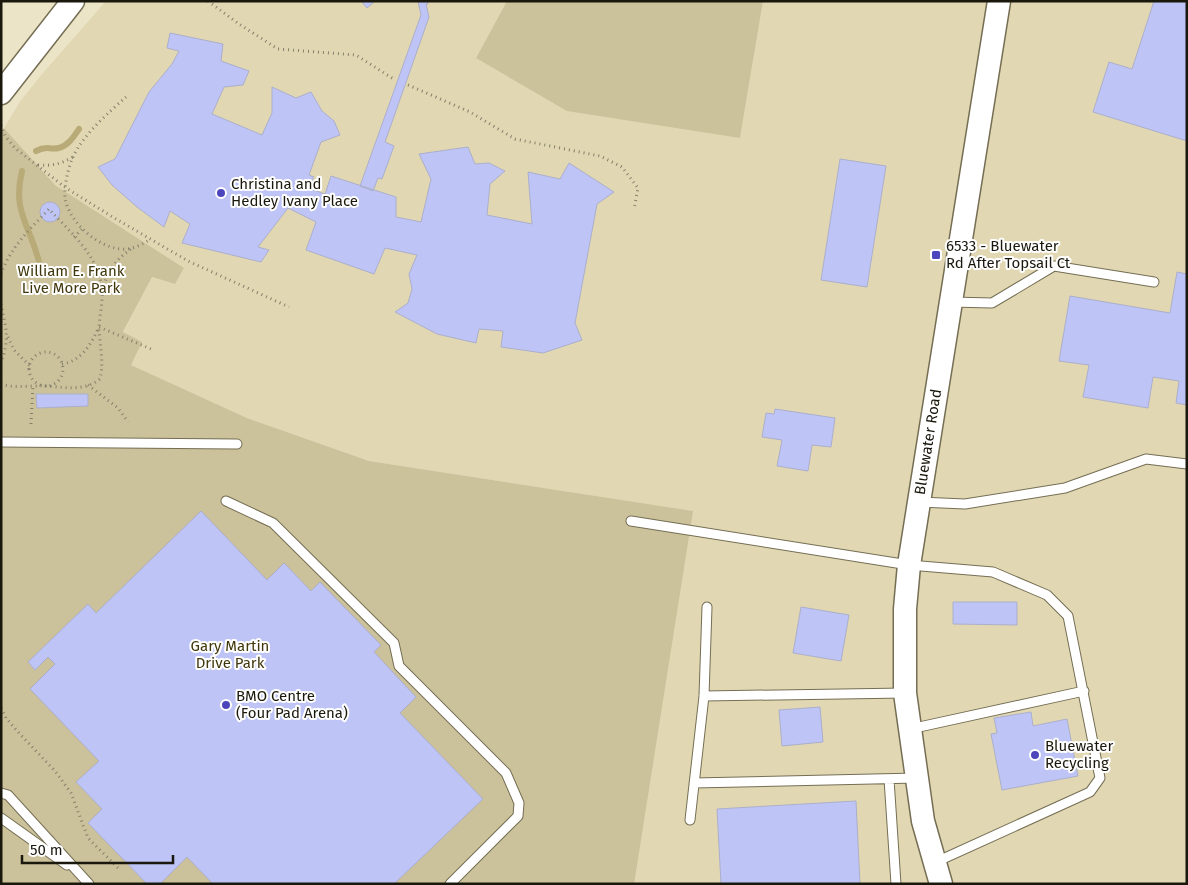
<svg xmlns="http://www.w3.org/2000/svg" width="1188" height="885" viewBox="0 0 1188 885" font-family="'Fira Sans',sans-serif">
<style>
.built{fill:#e1d7b3}
.green{fill:#cbc19a}
.lines{fill:none;stroke-linecap:round;stroke-linejoin:round}
.stream{stroke:#b8ab77;stroke-width:6}
.building{fill:#bec4f6;stroke:#acafcb}
.service-casing{stroke:#756e54;stroke-width:11}
.tertiary-casing{stroke:#756e54;stroke-width:25}
.path{stroke:#85806c;stroke-width:3;stroke-dasharray:1 4;stroke-linecap:butt}
.service{stroke:#fff;stroke-width:9}
.tertiary{stroke:#fff;stroke-width:22}
.poi-dot{fill:#4c45bb;stroke:#fff;stroke-width:2}
.labels{text-anchor:middle;stroke-width:4;stroke-linejoin:round;paint-order:stroke}
.poi-label{font-size:15px;fill:#1a180d;stroke:#fff;text-anchor:start}
.park-label{font-size:15px;fill:#41370c;stroke:#fff}
.street-label{font-size:15px;fill:#1a180d;stroke:#fff}
</style>
<rect width="100%" height="100%" fill="#ece4c7"/>
<path class="built" d="M106,1H507L476,58L740,138L763,1H1187V884H631L692,511L369,461L247,418L131,365L123,333L152,277L175,284L184,268L55,185L4,128L21,100L43,73Z"/>
<path class="green" d="M507,1H763L740,138L567,111L476,58Z
M4,128L55,185L184,268L175,284L152,277L123,332L142,342L131,365L247,418L369,461L693,511L634,884H1V134Z"/>
<g class="lines">
<path class="stream" d="M36,151C47,145 49,150 59,148C69,145 74,136 79,129
M22,171C12,212 30,225 39,262"/>
</g>
<path class="building" d="M361,1H375L367,8Z
M418,1H427L428,4H426L429,17L385,142L394,146L382,179L378,178L373,191L360,186L421,15Z
M1154,1H1187V141L1093,112L1109,62L1132,69Z
M170,33L223,44L221,61L249,71L243,85L224,87L212,114L262,135L272,113V87L296,98L311,92L322,111L334,121L340,135L321,142L309,175L314,177L308,188L325,194L331,176L396,197V217L421,222L431,179L419,154L468,147L475,164L489,163L505,171L490,184L487,215L532,224L528,172L560,179L569,163L614,192L597,204L575,323L582,340L543,353L501,347L503,331L479,329L476,343L437,334L395,312L408,303L412,289L409,274L417,255L385,248L374,274L306,250L316,222L288,208L258,247L269,250L261,262L182,243L190,224L170,211L164,227L137,207L112,185L98,167L115,159L149,92L172,64L179,51L167,48Z
M840,159L886,166L867,287L821,280Z
M40 212a10 10 0 1 1 20 0a10 10 0 1 1-20 0Z
M1177,272L1187,274V405L1176,403L1179,381L1153,377L1148,408L1083,397L1089,365L1059,361L1070,296L1170,313Z
M36,394H88V406L37,408Z
M775,409L835,418L831,447L812,445L808,471L777,466L782,440L762,437L766,413L774,414Z
M201,511L267,580L284,563L311,591L320,582L381,645L374,652L416,697L400,713L483,799L394,884H213L187,857L160,884H147L88,823L102,809L76,782L99,761L30,689L55,664L48,657L35,670L28,662L88,604L96,613Z
M953,602H1017V625L953,624Z
M801,607L849,615L841,661L793,653Z
M820,707L823,742L782,746L779,710Z
M1031,712L1033,726L1067,719L1078,776L1002,790L991,734L997,733L994,718Z
M856,801L860,884H721L717,809Z"/>
<g class="lines">
<g class="service-casing">
<path id="service" d="M951,302L992,303L1054,266L1154,282
M1,442L237,444
M226,501L273,523L394,643L399,666L506,773L519,803L518,816L450,884
M919,502L965,504L1065,488L1146,459L1187,464
M631,521L909,565L993,572L1047,595L1068,616L1100,778L1090,792L936,862
M704,696L905,693
M910,729L1084,691
M889,779L896,884
M694,783L917,778
M1,793L8,795L89,884
M1,818L67,865
M690,820L704,696L707,607"/>
</g>
<g class="tertiary-casing">
<path id="tertiary" d="M1,93L73,1
M941,884L923,821L905,693V609L909,565L919,502L999,1"/>
</g>
<path class="path" d="M208,1L239,24L278,49L356,55L395,80
M408,85L470,112L515,139L600,156L622,167L638,188L634,209
M126,97C108,113 83,135 73,157C68,168 64,186 65,198C69,222 97,247 121,249C132,250 141,245 149,240
M1,125L5,136L15,148L66,188L111,216L188,261L289,307
M38,165C52,166 61,164 73,157
M74,237L83,228
M1,274C10,248 30,229 49,209C70,232 101,258 102,291C103,304 99,317 99,330C100,346 104,363 100,379C84,392 63,387 45,386C31,385 16,389 1,384
M102,290C109,270 113,262 131,249
M1,304C6,329 10,338 1,363
M8,337L14,350L30,366
M29 369a17 17 0 1 1 34 0a17 17 0 1 1-34 0Z
M62,364C82,361 91,344 99,327L151,349
M88,385L118,408L128,422
M31,424L33,386
M1,708L6,718L19,733L55,771L71,793L88,838L120,870"/>
<use href="#service" class="service"/>
<use href="#tertiary" class="tertiary"/>
</g>
<g class="poi-dot">
<circle cx="221" cy="193" r="5"/>
<rect x="931" y="250" width="10" height="10" rx="2.5"/>
<circle cx="226" cy="705" r="5"/>
<circle cx="1035" cy="755" r="5"/>
</g>
<g class="labels">
<g class="poi-label">
<text x="231" y="189">Christina and<tspan x="231" dy="17">Hedley Ivany Place</tspan></text>
<text x="946" y="251">6533 - Bluewater<tspan x="946" dy="17">Rd After Topsail Ct</tspan></text>
<text x="236" y="701">BMO Centre<tspan x="236" dy="17">(Four Pad Arena)</tspan></text>
<text x="1045" y="751">Bluewater<tspan x="1045" dy="17">Recycling</tspan></text>
</g>
<g class="park-label">
<text x="71" y="276">William E. Frank<tspan x="71" dy="17">Live More Park</tspan></text>
<text x="230" y="651">Gary Martin<tspan x="230" dy="17">Drive Park</tspan></text>
</g>
<g class="street-label">
<text transform="translate(928 442) rotate(-81)" y="5">Bluewater Road</text>
</g>
</g>
<rect width="1188" height="885" fill="none" stroke="#1a180d" stroke-width="5"/>
<path d="M22 855v8h151v-8" fill="none" stroke="#1a180d" stroke-width="2.5"/>
<text x="30" y="855" font-size="15" fill="#1a180d" stroke="#ffffff" stroke-width="4" paint-order="stroke">50 m</text>
</svg>
